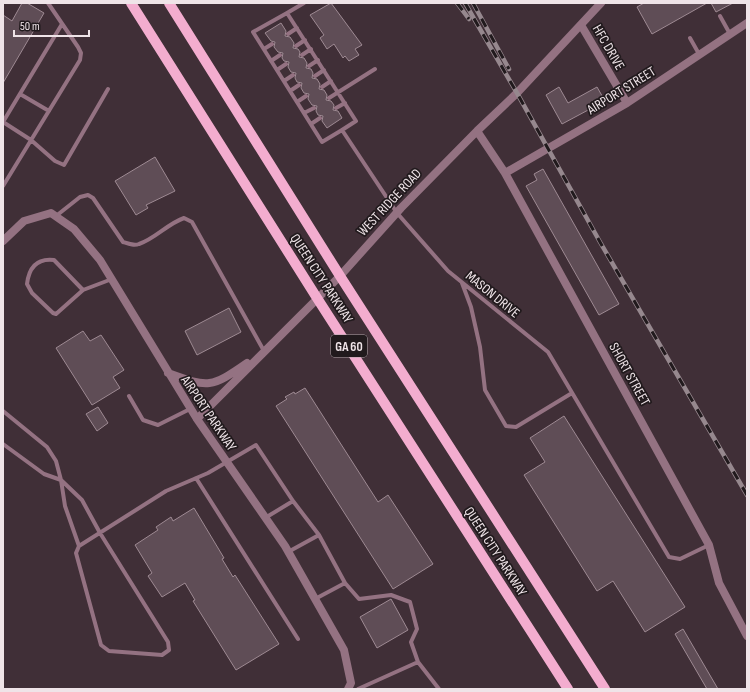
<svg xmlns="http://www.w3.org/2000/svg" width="750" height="692" viewBox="0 0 750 692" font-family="'Sofia Sans Condensed',sans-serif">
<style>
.building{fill:#5f4d56;stroke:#9e8a93}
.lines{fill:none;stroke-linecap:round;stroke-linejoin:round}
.lane{stroke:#947282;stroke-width:4}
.street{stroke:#947282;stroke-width:8}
.primary{stroke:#f3adcf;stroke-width:10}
.rail-casing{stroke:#96888e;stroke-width:4.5}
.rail{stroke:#211a1d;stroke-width:3;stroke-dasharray:9;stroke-linecap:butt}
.labels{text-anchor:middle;stroke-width:3.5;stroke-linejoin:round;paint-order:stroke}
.shield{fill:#211a1d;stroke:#b1a7ab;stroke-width:1}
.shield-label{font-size:13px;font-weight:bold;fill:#efe4e8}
.street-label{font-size:14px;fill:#efe4e8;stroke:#211a1d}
</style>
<rect width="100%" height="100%" fill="#402f37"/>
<path class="building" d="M22,3H27L44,13L3,83V15L12,21Z
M331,3L362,45L355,49L359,55L349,61L345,56L343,58L334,44L327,49L320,38L324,35L310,15Z
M644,3H707L652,34L637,7Z
M711,3H733L716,12Z
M281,23L286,31L285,36L290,37L294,43L293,48L298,49L300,52L299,57L304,58L307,63L306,68L311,69L313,73L312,78L317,79L320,84L319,89L324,90L327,95L326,100L331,101L334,105L333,110L338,111L342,118L327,128L322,121L323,116L318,115L316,111L317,106L312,105L308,99L309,94L304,93L301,88L302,83L297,82L295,78L296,73L291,72L288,67L289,62L284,61L282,58L283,53L278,52L274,47L275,42L271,41L265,33Z
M559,87L568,103L597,87L605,101L562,124L546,95Z
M155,157L175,191L146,205L148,208L136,215L115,181Z
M543,169L619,304L599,315L526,186L537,180L534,174Z
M229,308L241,332L197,355L185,331Z
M83,331L90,341L101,335L124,370L113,377L120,388L92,405L56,348Z
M305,388L378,502L388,495L433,564L393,589L276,406L287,399L285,397L294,392L295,394Z
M98,407L108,423L97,431L86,414Z
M564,416L685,607L645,632L613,581L597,591L524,475L545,462L530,438Z
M194,508L224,558L222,559L233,577L235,575L279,644L236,670L193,601L195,600L185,583L162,597L148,576L152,573L135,545L158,530L156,527L171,517L173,521Z
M391,599L408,630L377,648L360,617Z
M683,629L718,689H707L675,634Z"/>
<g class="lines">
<path class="lane" d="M287,13L304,3
M720,16L730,34
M288,34L297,28
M690,38L699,54
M296,46L305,40
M264,49L272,44
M302,55L311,49
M271,61L280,55
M309,66L318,60
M277,70L286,64
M315,76L324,70
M284,81L293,75
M322,87L331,81
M290,91L299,85
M20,94L49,111
M329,98L375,69
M297,102L306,96
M336,108L345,103
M304,113L314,108
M3,122L31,140L55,161L64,165L108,89
M3,122L62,24
M311,124L320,118
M342,130L356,121L287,13L253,32L322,142L342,130L397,213L448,271L548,352L669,557L680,559L709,545
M3,186L80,60L81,53L78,47L48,3
M56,216L80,197L88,195L93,198L123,242C129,244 134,246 139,244C155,239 167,224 184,218L192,222L264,351
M462,283L471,307L480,347L485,390L506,426L516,427L572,393
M83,290L54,260C37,258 29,267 27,284L32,293L53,313L56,314L83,290L112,279
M129,396L143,420L158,425L190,409
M3,411L47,447L56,461L61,480L82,500L100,533L168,642L169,650L162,655L109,651L101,645L76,553L79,546L166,491L208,473L256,445L293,501
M3,444L44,474L61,480L65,506L79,546
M196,478L298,639
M265,518L293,501L319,535
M288,552L319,535L345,583
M315,599L345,583L359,599L391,595L410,602L417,629L411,642L418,662
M358,689L418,662L439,689"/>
<path class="street" d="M581,25L627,103
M477,131L505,173L709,545L719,583L747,636
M505,173L627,103L747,23
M3,241L24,221L51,213L74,229L100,260L197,419L285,546L344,650L351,683L348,689
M168,373C209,388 211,388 247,363
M197,419L340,276L401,208L477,131L517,93L601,3"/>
<path class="primary" d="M131,3L317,298L568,689
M169,3L340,276L605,689"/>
<g class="rail-casing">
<path id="rail" d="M457,3L469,19
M465,3L517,93L600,242L747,495
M473,3L509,69"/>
</g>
<use href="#rail" class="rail"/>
</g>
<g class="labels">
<rect class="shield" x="331" y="335" width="36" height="22" rx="3"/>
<g class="shield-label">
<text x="349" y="351">GA 60</text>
</g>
<g class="street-label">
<text transform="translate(609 47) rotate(60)" y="5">HFC DRIVE</text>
<text transform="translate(621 90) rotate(-32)" y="5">AIRPORT STREET</text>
<text transform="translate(389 202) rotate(-47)" y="5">WEST RIDGE ROAD</text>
<text transform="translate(322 278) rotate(57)" y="5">QUEEN CITY PARKWAY</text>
<text transform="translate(493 294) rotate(39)" y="5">MASON DRIVE</text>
<text transform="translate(630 374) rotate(61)" y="5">SHORT STREET</text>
<text transform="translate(209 413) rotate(56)" y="5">AIRPORT PARKWAY</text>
<text transform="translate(496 551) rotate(57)" y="5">QUEEN CITY PARKWAY</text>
</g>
</g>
<rect width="750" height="692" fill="none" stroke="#efe4e8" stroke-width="8"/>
<path d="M14 30v6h75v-6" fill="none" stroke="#efe4e8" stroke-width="2"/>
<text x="20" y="30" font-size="12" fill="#efe4e8" stroke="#211a1d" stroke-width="3" paint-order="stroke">50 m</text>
</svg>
